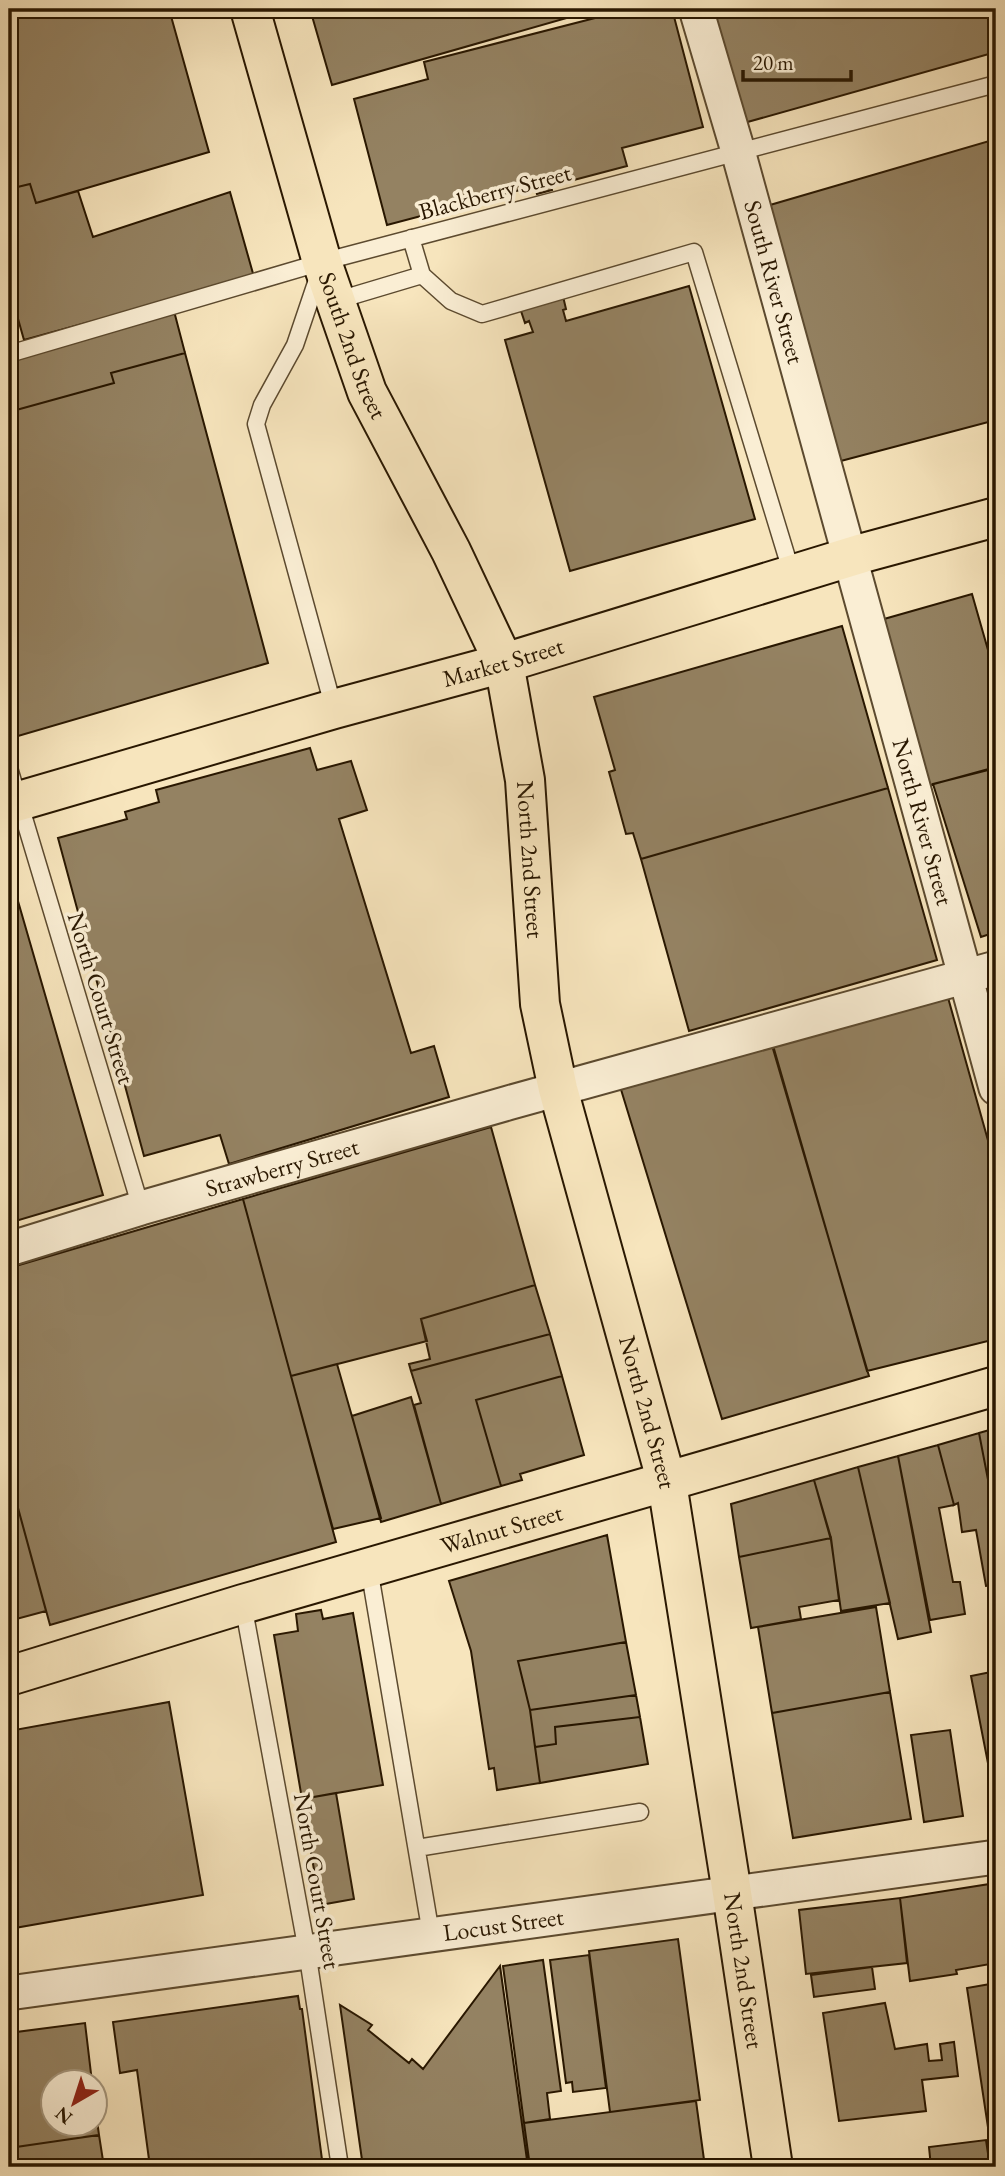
<svg xmlns="http://www.w3.org/2000/svg" width="1005" height="2176" viewBox="0 0 1005 2176" font-family="'EB Garamond',serif">
<style>
.building{fill:#948262;stroke:#291700;stroke-width:2}
.lines{fill:none;stroke-linecap:round;stroke-linejoin:round}
.lane-casing{stroke:#5c4a2f;stroke-width:19}
.street-casing{stroke:#5c4a2f;stroke-width:37}
.primary-casing{stroke:#291700;stroke-width:42}
.lane{stroke:#faeed4;stroke-width:16}
.street{stroke:#faeed4;stroke-width:33}
.primary{stroke:#f7e5bd;stroke-width:38}
.labels{text-anchor:middle;stroke-width:7;stroke-linejoin:round;paint-order:stroke}
.street-label{font-size:24px;fill:#291700;stroke:#faeed4}
</style>
<rect width="100%" height="100%" fill="#f7e5bd"/>
<filter id="stains"><feTurbulence type="fractalNoise" baseFrequency=".00286" numOctaves="4"/><feColorMatrix values="0 0 0 0 .2 0 0 0 0 .09 0 0 0 0 .02 0 0 0 .5 -.17"/></filter>
<radialGradient id="worn" r=".72"><stop offset=".6" stop-color="#630" stop-opacity="0"/><stop offset="1" stop-color="#630" stop-opacity=".3"/></radialGradient>
<path class="building" d="M9,9H169L209,152L36,203L30,184L9,189Z
M310,9H598L332,85Z
M630,9H672L703,127L622,148L627,166L551,186L552,190L537,194L535,186L387,225L354,99L428,79L424,62Z
M712,9H996V52L744,123Z
M996,139V420L837,462L770,205Z
M30,184L36,203L78,191L93,237L230,192L254,277L24,340L9,287V189Z
M689,286L755,519L570,571L505,340L533,332L529,321L525,323L519,305L562,292L566,309L563,310L566,321Z
M174,311L185,353L111,373L114,383L9,412V360Z
M185,353L268,663L18,736L9,701V412L114,383L111,373Z
M972,594L996,678V767L923,787L877,621Z
M842,626L888,788L641,859L633,833L626,834L609,772L615,770L594,697Z
M310,748L317,770L351,761L367,810L339,819L411,1053L434,1046L449,1097L229,1164L220,1135L144,1156L58,838L127,819L125,812L159,802L156,790Z
M996,768V932L981,937L933,784Z
M888,788L937,960L689,1031L641,859Z
M9,870L103,1195L9,1223Z
M947,994L996,1169V1339L867,1371L772,1042Z
M771,1042L869,1376L722,1419L619,1083Z
M491,1127L535,1285L421,1319L427,1341L291,1376L243,1199Z
M243,1199L336,1542L50,1625L9,1475V1268Z
M535,1285L550,1334L411,1371L409,1364L430,1359L421,1319Z
M550,1334L562,1376L476,1400L501,1486L441,1504L414,1405L421,1403L411,1371Z
M337,1364L381,1518L333,1529L291,1376Z
M562,1376L584,1455L520,1474L522,1480L501,1486L476,1400Z
M411,1397L441,1504L381,1522L352,1416Z
M996,1428V1521L979,1433Z
M979,1433L996,1521V1585L986,1586L976,1530L962,1532L958,1503L954,1505L938,1445Z
M938,1445L954,1505L939,1508L953,1582H960L965,1614L930,1620L898,1456Z
M898,1456L931,1632L898,1639L858,1467Z
M858,1467L890,1603L841,1611L831,1540L814,1480Z
M9,1475L46,1611L9,1621Z
M814,1480L831,1538L739,1557L731,1504Z
M607,1535L626,1642L518,1661L530,1710L540,1783L497,1790L494,1768L489,1769L471,1651L449,1581Z
M831,1538L839,1600L799,1607L801,1619L751,1628L739,1557Z
M876,1607L890,1692L772,1713L758,1627Z
M321,1610L323,1619L353,1613L383,1785L302,1799L274,1635L298,1631L296,1614Z
M626,1642L636,1695L530,1710L518,1661Z
M996,1671V1793L994,1794L971,1676Z
M890,1692L911,1819L793,1838L772,1713Z
M636,1695L640,1717L555,1727L556,1744L535,1747L530,1710Z
M169,1702L203,1895L9,1929V1731Z
M640,1717L648,1764L540,1783L535,1747L556,1744L555,1727Z
M950,1730L963,1816L924,1822L911,1735Z
M336,1793L354,1899L320,1905L302,1799Z
M996,1883V1963L956,1970L957,1974L910,1981L900,1898Z
M900,1898L907,1963L806,1974L799,1910Z
M678,1939L700,2100L610,2112L589,1951Z
M589,1955L606,2088L573,2092L572,2082L566,2083L550,1960Z
M543,1960L561,2091L547,2093L550,2119L524,2123L503,1966Z
M500,1966L528,2167H363L340,2005L372,2025L368,2030L409,2063L412,2059L423,2069Z
M872,1967L875,1989L814,1997L811,1975Z
M996,1983V2167H994L967,1988Z
M298,1996L300,2009H302L323,2167H150L137,2070L120,2073L113,2022Z
M885,2003L895,2049L927,2044L929,2061L942,2060L940,2044L954,2042L958,2076L922,2080L926,2111L839,2121L823,2013Z
M85,2023L92,2082H52V2124H94V2098L99,2135L9,2148V2033Z
M696,2101L705,2167H530L524,2123Z
M99,2135L104,2167H9V2148Z
M986,2140L990,2167H931L929,2147Z"/>
<g class="lines">
<g class="lane-casing">
<path id="lane" d="M411,238L422,275
M319,274L295,345L262,405L256,424L334,709
M335,301L422,275L451,301L482,314L694,252L792,574
M9,354L322,262L996,84
M9,768L141,1208
M369,1568L431,1934
M243,1604L307,1951L340,2167
M417,1848L640,1812"/>
</g>
<g class="street-casing">
<g id="street">
<path id="s1" d="M696,9L738,151L996,1088"/>
<path id="s2" d="M9,1249L141,1208L508,1103L996,968"/>
<path id="s3" d="M9,1993L996,1857"/>
</g>
</g>
<g class="primary-casing">
<g id="primary">
<path id="s4" d="M250,9L322,262L367,392L451,551L504,663L525,780L540,1004L558,1089L667,1483L732,1893L773,2167"/>
<path id="s5" d="M9,804L334,709L504,663L863,553L996,517"/>
<path id="s6" d="M9,1676L243,1604L996,1386"/>
</g>
</g>
<use href="#lane" class="lane"/>
<use href="#street" class="street"/>
<use href="#primary" class="primary"/>
</g>
<g class="labels">
<g class="street-label">
<text transform="translate(495 192) rotate(-15)" y="8">Blackberry Street</text>
<text dy="8" stroke="none"><textPath href="#s1" startOffset="284">South River Street</textPath></text>
<text dy="8" stroke="none"><textPath href="#s4" startOffset="352">South 2nd Street</textPath></text>
<text dy="8" stroke="none"><textPath href="#s5" startOffset="514">Market Street</textPath></text>
<text dy="8" stroke="none"><textPath href="#s1" startOffset="844">North River Street</textPath></text>
<text dy="8" stroke="none"><textPath href="#s4" startOffset="903">North 2nd Street</textPath></text>
<text transform="translate(101 998) rotate(73)" y="8">North Court Street</text>
<text dy="8" stroke="none"><textPath href="#s2" startOffset="285">Strawberry Street</textPath></text>
<text dy="8" stroke="none"><textPath href="#s4" startOffset="1470">North 2nd Street</textPath></text>
<text dy="8" stroke="none"><textPath href="#s6" startOffset="514">Walnut Street</textPath></text>
<text transform="translate(317 1881) rotate(80)" y="8">North Court Street</text>
<text dy="8" stroke="none"><textPath href="#s3" startOffset="499">Locust Street</textPath></text>
<text dy="8" stroke="none"><textPath href="#s4" startOffset="2037">North 2nd Street</textPath></text>
</g>
</g>
<rect width="1005" height="2176" fill="none" stroke="#f7e5bd" stroke-width="35"/>
<rect x="10" y="10" width="984" height="2155" fill="none" stroke="#291700" stroke-width="3.5"/>
<rect x="18" y="18" width="970" height="2141" fill="none" stroke="#291700" stroke-width="2"/>
<g transform="translate(74 2103) rotate(219)"><circle r="33" fill="#faeed4" stroke="#a6987f" stroke-width="2"/>
<path d="M0-5L12 26L0 18L-12 26Z" fill="#8f2418"/>
<text y="-10" font-size="19" font-weight="bold" text-anchor="middle" fill="#291700">N</text>
</g>
<path d="M743 70v10h108v-10" fill="none" stroke="#291700" stroke-width="3.5"/>
<text x="753" y="70" font-size="21" fill="#291700" stroke="#faeed4" stroke-width="5" paint-order="stroke">20 m</text>
<rect width="100%" height="100%" filter="url(#stains)"/>
<rect width="100%" height="100%" fill="url(#worn)"/>
</svg>
